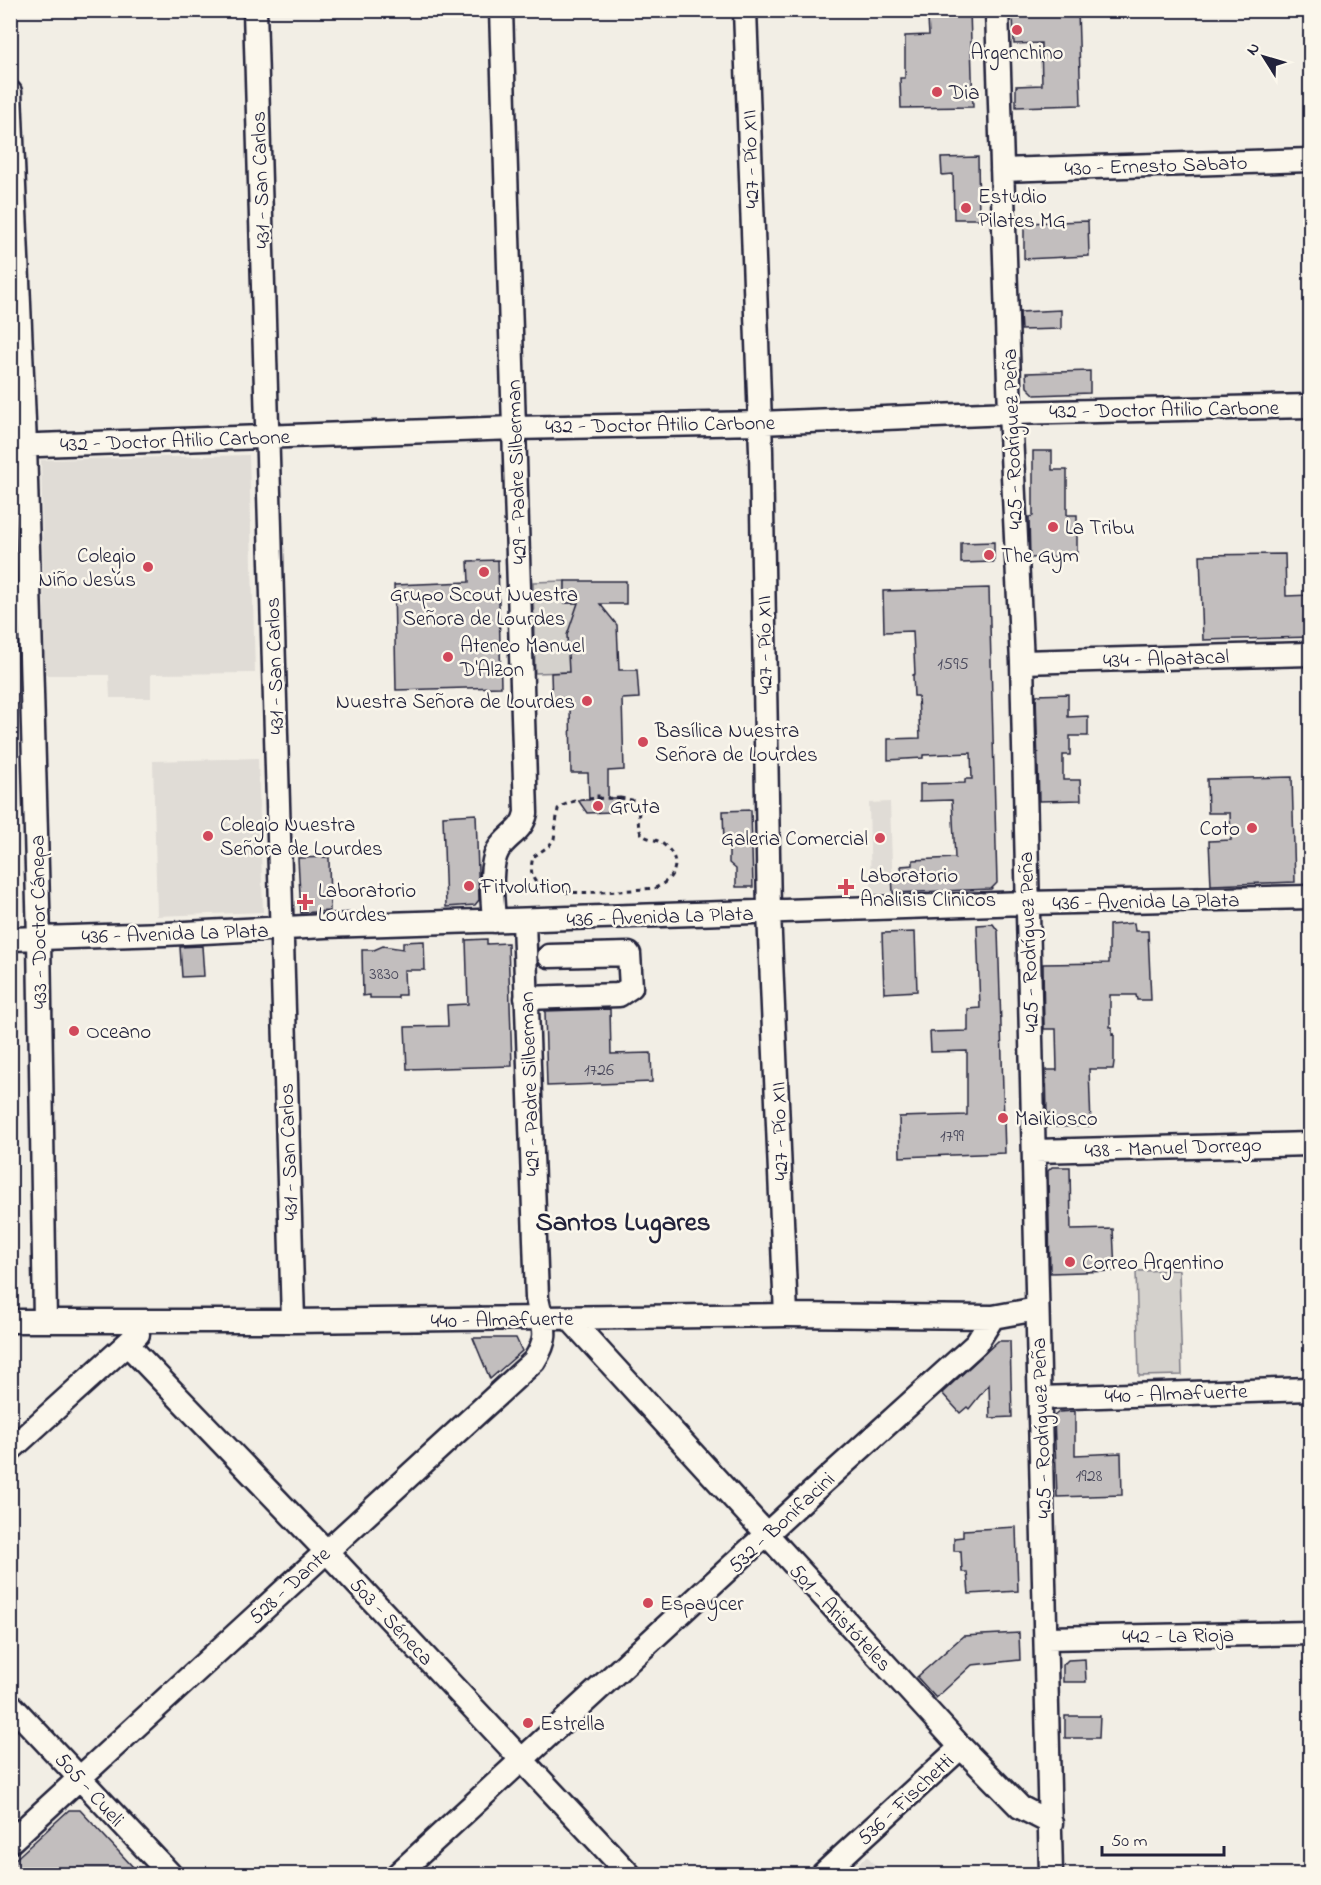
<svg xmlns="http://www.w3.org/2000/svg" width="1321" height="1885" viewBox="0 0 1321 1885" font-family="'Indie Flower',sans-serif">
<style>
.built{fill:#e0dcd6}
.green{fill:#d4d1cc;stroke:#7b7a84;stroke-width:1.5}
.building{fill:#c2bebe;stroke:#22223b;stroke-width:1.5}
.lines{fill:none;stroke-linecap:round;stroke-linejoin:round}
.minor-casing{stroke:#22223b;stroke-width:27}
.path{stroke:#22223b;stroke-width:3;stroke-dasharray:4.5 4.5;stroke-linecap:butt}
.minor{stroke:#fbf7ec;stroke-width:22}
.poi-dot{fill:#d1495b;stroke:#fbf7ec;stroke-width:2}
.labels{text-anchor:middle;stroke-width:5;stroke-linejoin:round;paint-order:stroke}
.number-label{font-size:18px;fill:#4a495c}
.poi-label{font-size:21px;fill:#22223b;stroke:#fbf7ec;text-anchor:start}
.street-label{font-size:21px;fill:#22223b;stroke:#fbf7ec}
.district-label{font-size:27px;font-weight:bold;fill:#22223b;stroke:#fbf7ec}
</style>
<rect width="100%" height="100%" fill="#f2eee5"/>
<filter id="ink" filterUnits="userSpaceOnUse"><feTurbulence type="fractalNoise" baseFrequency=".0167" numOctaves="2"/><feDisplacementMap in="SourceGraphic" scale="12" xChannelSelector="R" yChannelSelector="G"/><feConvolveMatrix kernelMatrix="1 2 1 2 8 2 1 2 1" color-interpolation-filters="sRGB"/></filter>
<g filter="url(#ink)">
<path class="built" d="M249,455L255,673L151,674V698H110L109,675H45L41,460Z
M258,758L263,912L157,916L153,761Z
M890,802L893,893L871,894L869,803Z
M867,1856L884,1874H846Z"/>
<path class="green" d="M565,581V603H582L569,672L535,673L533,582Z
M1179,1270L1182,1375L1139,1376L1136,1271Z"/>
<path class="building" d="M949,10H970L973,107L901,108L900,78H905V36L929,35L928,19L950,18Z
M1013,10H1078L1081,105L1016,107V86L1042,85L1041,43L1014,44Z
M978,157L979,219H954L953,174L942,175L941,158Z
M1088,221L1089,256L1024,259V223Z
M1061,310V329L1021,330L1020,312Z
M1090,371V393L1035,395L1027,387L1026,373Z
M1033,451H1052V470H1067V515H1077V556L1030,558L1029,517L1033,516Z
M994,542V562L961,563V543Z
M1285,554L1286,596L1311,595V637L1203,640L1200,555Z
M498,560L501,687L396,690L394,585L469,582L468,561Z
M565,581H626V604H600L617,625L619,670H637L639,698L622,699L624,770L608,771V798H620L611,812L587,813L578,800H589L588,773H571L570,704H552L551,673L569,672L567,635L578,603H565Z
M989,588L997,883L991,889L893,893L892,874H902L901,866L913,865V860L955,858L952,800L920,801V784L965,783V779H972L971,753L923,755V758L888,760V739L920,738L918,696H914L913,675L915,674L913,631L884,632L883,591Z
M1068,694V717L1088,716V736H1070V755H1063V780H1080L1081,800L1039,801L1036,695Z
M1292,777L1295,882L1211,885L1209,841L1231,840L1230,813H1208L1207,779Z
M751,810L753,887H736V869L729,863V842H724L723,811Z
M476,814L479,900L475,905L446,907L443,816Z
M329,857L330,911L301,913L298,858Z
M1134,923L1135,931H1148L1151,1000H1137L1136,995H1110V1027H1112V1035L1114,1034V1062L1113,1069H1089L1091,1126L1056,1127L1050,1122V1113L1047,1114L1046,1070H1057L1056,1029H1044L1043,964L1109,963V925Z
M993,924L998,931L1005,1153L900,1157L899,1117L967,1115V1051L931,1052L930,1032L968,1031V1009L980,1008L977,925Z
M915,932L917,991L884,993L882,933Z
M487,939V944L508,943L512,1066L407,1069L405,1027L448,1026L447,1005L468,1004L466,940Z
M424,941L425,970H404L405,995H398V998H370V995L363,996L362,950H374L383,946L403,949V942Z
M202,946L204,976L182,977L180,947Z
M610,1009L611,1054L651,1053L652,1082L547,1086L545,1011Z
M1052,1167H1070L1071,1230L1113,1229L1115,1271L1050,1273L1048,1171Z
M473,1338H516L522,1351L490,1379Z
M998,1341H1010L1012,1417L990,1418L989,1384L969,1409L967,1407L960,1413L942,1393Z
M1075,1411V1455L1121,1453L1122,1495L1057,1497L1054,1416L1059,1412Z
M1016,1527L1018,1591L969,1594L967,1572H962L961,1551H954V1538L963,1537V1530Z
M1019,1633L1020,1660L972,1665L936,1698L917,1677L963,1636Z
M1085,1659L1086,1682H1063V1665L1068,1660Z
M1065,1716H1100L1099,1738H1065Z
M69,1810H80L133,1867L124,1875H10V1864Z"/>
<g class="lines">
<g class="minor-casing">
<path id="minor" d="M255,10L293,1321
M745,10L761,451L769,912L786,1315
M997,10L1010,413L1022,662L1051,1874
M10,92L25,445L39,938L45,1321
M1002,170L1310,160
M10,446L515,428L759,423L1010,413L1310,406
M1022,662L1310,654
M494,921C493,901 488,867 498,850C507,835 522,832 526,813L501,10
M10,939L165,934L325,926L1027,903L1310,897
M526,998L619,995L631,987L629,954L549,956
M1035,1151L1310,1144
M569,1318L961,1747L1020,1807L1051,1823
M10,1321H293L786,1315L993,1317L1037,1309
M127,1344L326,1551L629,1874
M1041,1398L1310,1389
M10,1450L138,1334
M1046,1638L1310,1633
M10,1704L170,1874
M10,1842L534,1361C552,1333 542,1326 537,1298L524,921
M398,1874L799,1504L976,1344L993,1317
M823,1874L961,1747"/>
</g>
<path class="path" d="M620,798L632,800L639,808C639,816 636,829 643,835C647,839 655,839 660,842C683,857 678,878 655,888C632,890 563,897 544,888C530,882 530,869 533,857L549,846L554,839L558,809C574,796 600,799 620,798Z
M598,799V791"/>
<use href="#minor" class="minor"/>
</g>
</g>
<g class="poi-dot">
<circle cx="1017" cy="30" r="6"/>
<circle cx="937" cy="92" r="6"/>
<circle cx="966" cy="208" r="6"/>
<circle cx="1053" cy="527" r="6"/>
<circle cx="989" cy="555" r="6"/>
<circle cx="148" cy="567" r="6"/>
<circle cx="484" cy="572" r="6"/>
<circle cx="448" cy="657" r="6"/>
<circle cx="587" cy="701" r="6"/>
<circle cx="643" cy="742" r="6"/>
<circle cx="598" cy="806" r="6"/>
<circle cx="1252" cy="828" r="6"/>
<circle cx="208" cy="836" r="6"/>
<circle cx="880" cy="838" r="6"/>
<circle cx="469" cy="886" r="6"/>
<path d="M843 878h6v6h6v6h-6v6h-6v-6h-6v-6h6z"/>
<path d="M302 893h6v6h6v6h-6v6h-6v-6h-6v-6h6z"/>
<circle cx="74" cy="1031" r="6"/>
<circle cx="1003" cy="1118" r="6"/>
<circle cx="1070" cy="1262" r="6"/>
<circle cx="648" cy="1603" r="6"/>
<circle cx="528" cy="1723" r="6"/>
</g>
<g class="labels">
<g class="number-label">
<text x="953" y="669">1595</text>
<text x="384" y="979">3830</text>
<text x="599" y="1075">1726</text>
<text x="952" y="1141">1799</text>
<text x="1089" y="1481">1928</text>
</g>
<g class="poi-label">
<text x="1017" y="59" text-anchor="middle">Argenchino</text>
<text x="949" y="99">Dia</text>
<text x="978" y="203">Estudio<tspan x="978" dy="24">Pilates MG</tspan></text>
<text x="1065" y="534">La Tribu</text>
<text x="136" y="562" text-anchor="end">Colegio<tspan x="136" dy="24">Niño Jesús</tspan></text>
<text x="1001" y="562">The Gym</text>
<text x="484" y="601" text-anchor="middle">Grupo Scout Nuestra<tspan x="484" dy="24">Señora de Lourdes</tspan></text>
<text x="460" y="652">Ateneo Manuel<tspan x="460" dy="24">D'Alzon</tspan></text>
<text x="575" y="708" text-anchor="end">Nuestra Señora de Lourdes</text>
<text x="655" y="737">Basílica Nuestra<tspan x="655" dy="24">Señora de Lourdes</tspan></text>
<text x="610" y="813">Gruta</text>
<text x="220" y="831">Colegio Nuestra<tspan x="220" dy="24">Señora de Lourdes</tspan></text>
<text x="1240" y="835" text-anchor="end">Coto</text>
<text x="868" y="845" text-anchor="end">Galeria Comercial</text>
<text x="860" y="882">Laboratorio<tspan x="860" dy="24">Analisis Clinicos</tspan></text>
<text x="481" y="893">Fitvolution</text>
<text x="318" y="897">Laboratorio<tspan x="318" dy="24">Lourdes</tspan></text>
<text x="86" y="1038">Oceano</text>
<text x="1015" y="1125">Maikiosco</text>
<text x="1082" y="1269">Correo Argentino</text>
<text x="660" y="1610">Espaycer</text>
<text x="540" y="1730">Estrella</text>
</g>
<g class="street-label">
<text transform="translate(750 159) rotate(-92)" y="7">427 - Pío XII</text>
<text transform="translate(1156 165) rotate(-2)" y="7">430 - Ernesto Sabato</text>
<text transform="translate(260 180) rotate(-92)" y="7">431 - San Carlos</text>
<text transform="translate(1164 409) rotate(-1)" y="7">432 - Doctor Atilio Carbone</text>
<text transform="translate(660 424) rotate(-1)" y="7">432 - Doctor Atilio Carbone</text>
<text transform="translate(1012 439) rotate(-92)" y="7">425 - Rodríguez Peña</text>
<text transform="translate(175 440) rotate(-2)" y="7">432 - Doctor Atilio Carbone</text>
<text transform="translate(516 472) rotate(-92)" y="7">429 - Padre Silberman</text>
<text transform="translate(764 645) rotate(-91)" y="7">427 - Pío XII</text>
<text transform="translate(1166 658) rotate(-2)" y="7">434 - Alpatacal</text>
<text transform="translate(274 666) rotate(-92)" y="7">431 - San Carlos</text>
<text transform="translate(1146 901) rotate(-1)" y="7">436 - Avenida La Plata</text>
<text transform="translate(660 916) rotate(-2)" y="7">436 - Avenida La Plata</text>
<text transform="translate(38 922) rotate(-91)" y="7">433 - Doctor Cánepa</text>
<text transform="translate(175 933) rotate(-2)" y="7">436 - Avenida La Plata</text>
<text transform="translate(1028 942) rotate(-92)" y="7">425 - Rodríguez Peña</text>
<text transform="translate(529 1084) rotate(-92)" y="7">429 - Padre Silberman</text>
<text transform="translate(779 1131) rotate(-92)" y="7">427 - Pío XII</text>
<text transform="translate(1173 1147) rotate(-2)" y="7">438 - Manuel Dorrego</text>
<text transform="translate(288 1152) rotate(-92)" y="7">431 - San Carlos</text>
<text transform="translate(502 1319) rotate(-1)" y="7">440 - Almafuerte</text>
<text transform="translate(1176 1393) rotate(-2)" y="7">440 - Almafuerte</text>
<text transform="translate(1041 1428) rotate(-92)" y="7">425 - Rodríguez Peña</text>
<text transform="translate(781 1522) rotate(-43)" y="7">532 - Bonifacini</text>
<text transform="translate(289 1585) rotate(-43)" y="7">528 - Dante</text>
<text transform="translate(841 1617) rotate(47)" y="7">501 - Aristóteles</text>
<text transform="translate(392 1621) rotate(47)" y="7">503 - Séneca</text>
<text transform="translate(1178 1635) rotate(-1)" y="7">442 - La Rioja</text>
<text transform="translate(90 1789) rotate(48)" y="7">505 - Cueli</text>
<text transform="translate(905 1799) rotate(-43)" y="7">536 - Fischetti</text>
</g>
<g class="district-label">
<text x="623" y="1230">Santos Lugares</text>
</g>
</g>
<rect width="1321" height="1885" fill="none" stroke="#fbf7ec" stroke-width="36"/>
<rect x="18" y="18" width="1285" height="1849" fill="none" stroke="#22223b" stroke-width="2" filter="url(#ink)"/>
<g transform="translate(1264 57) rotate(307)" stroke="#fbf7ec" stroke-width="4.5" paint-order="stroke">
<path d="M0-4.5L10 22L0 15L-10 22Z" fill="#22223b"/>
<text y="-9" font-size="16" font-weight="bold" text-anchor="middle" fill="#22223b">N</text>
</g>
<path d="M1102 1846v9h122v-9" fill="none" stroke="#22223b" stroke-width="3"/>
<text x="1111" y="1846" font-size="18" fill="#22223b" stroke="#fbf7ec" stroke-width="4.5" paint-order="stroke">50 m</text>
</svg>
